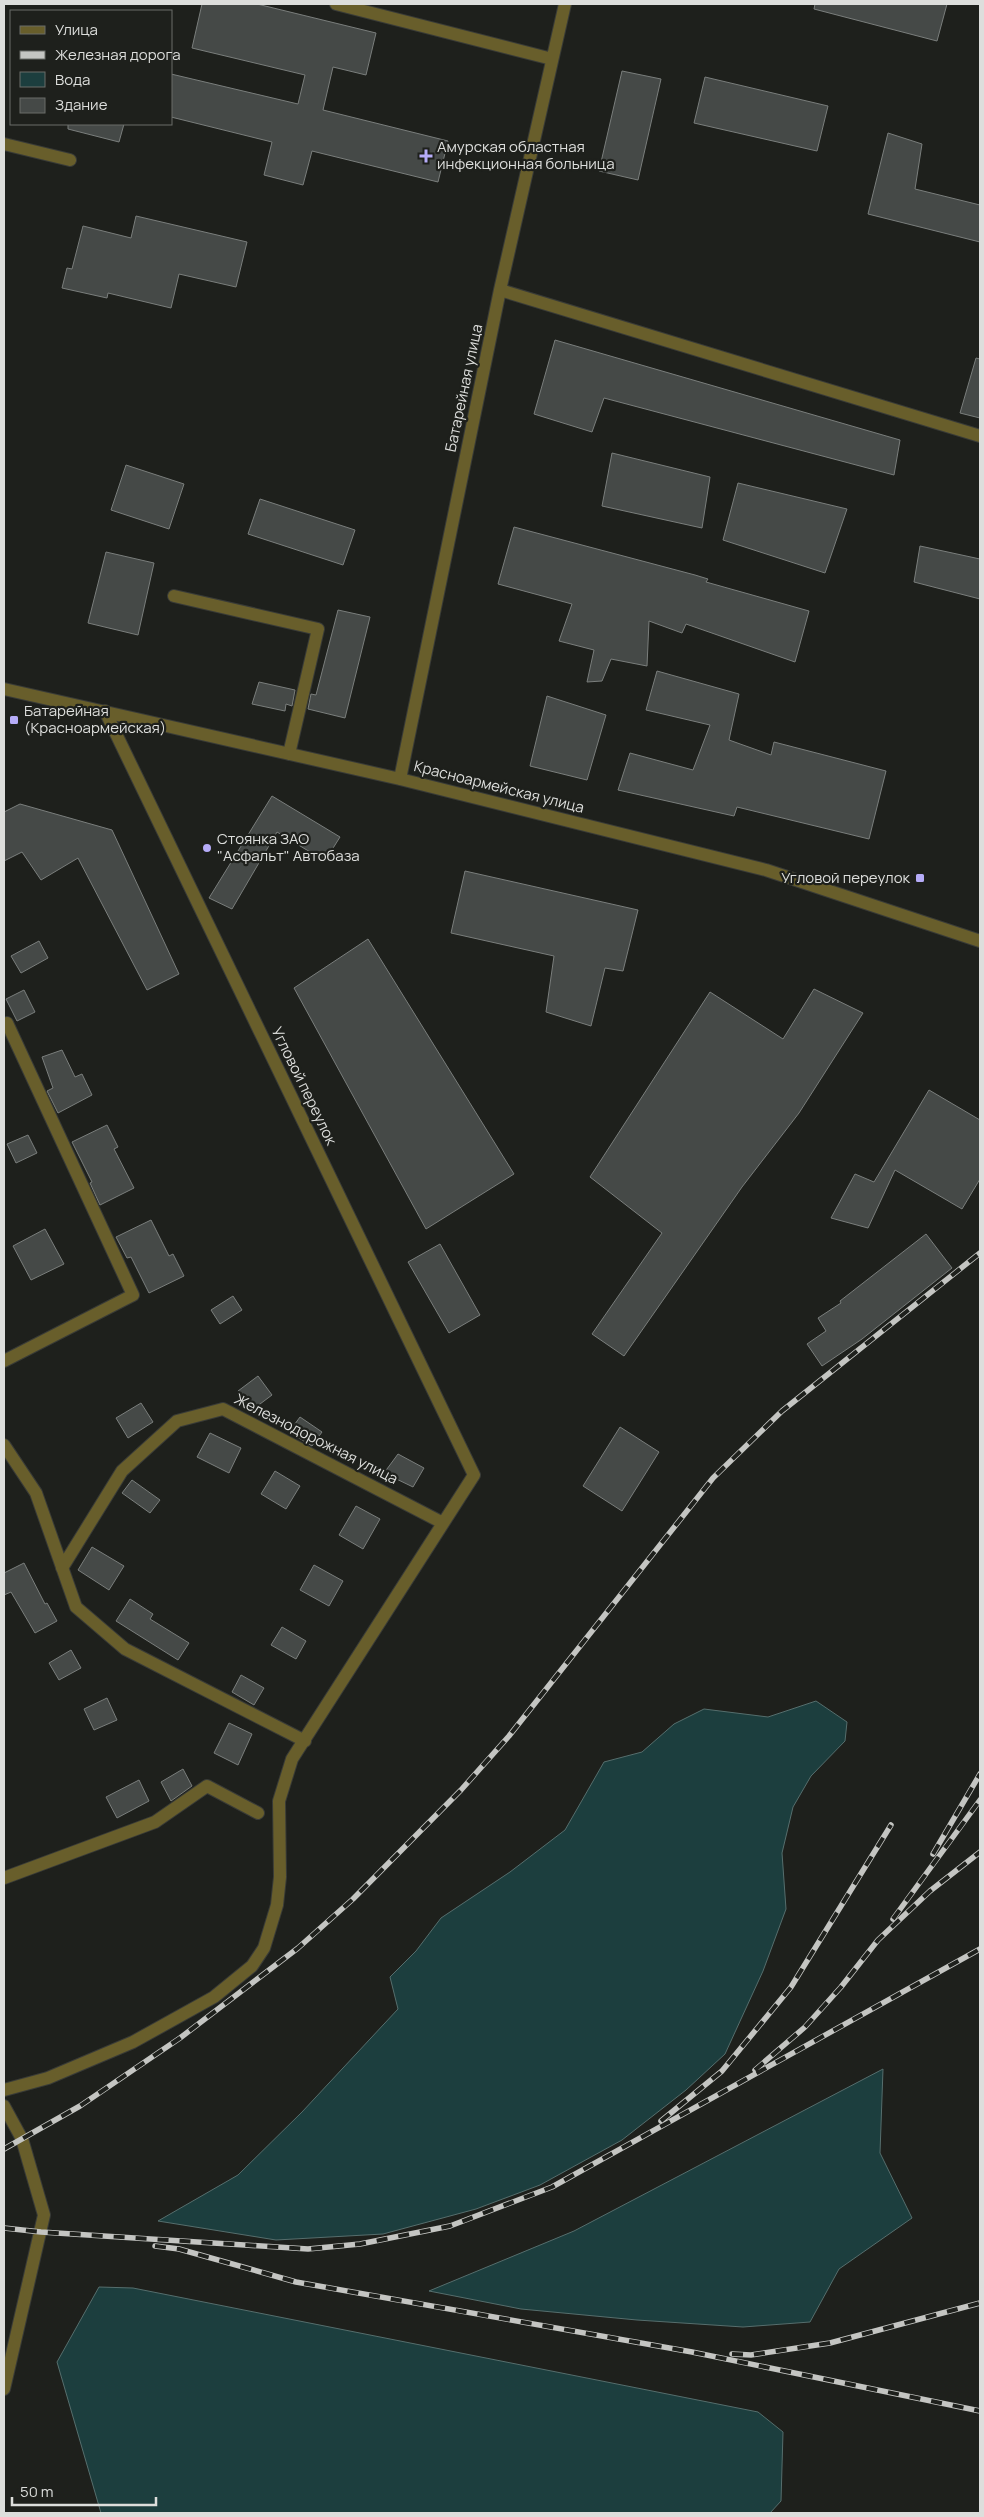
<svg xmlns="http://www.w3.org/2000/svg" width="984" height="2517" viewBox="0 0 984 2517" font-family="Manrope,sans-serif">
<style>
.water{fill:#1c3e3e;stroke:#566e6d}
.building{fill:#454947;stroke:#7a7e7c}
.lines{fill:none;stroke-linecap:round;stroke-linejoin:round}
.minor-casing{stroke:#393b37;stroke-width:14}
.minor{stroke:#685e2b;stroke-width:12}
.rail-casing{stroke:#c4c5c2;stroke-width:5.5}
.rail{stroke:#1e201c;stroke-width:4;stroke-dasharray:11;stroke-linecap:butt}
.poi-dot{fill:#b6acf8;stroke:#1e201c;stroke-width:2}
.labels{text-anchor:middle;stroke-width:4.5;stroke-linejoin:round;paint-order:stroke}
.poi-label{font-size:15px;fill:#dddedc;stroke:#1e201c;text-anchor:start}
.street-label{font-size:15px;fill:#dddedc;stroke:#1e201c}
</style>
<rect width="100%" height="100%" fill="#1e201c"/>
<path class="water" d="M816,1701L847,1722L845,1741L811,1776L793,1807L782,1853L786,1909L763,1971L725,2054L686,2090L622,2140L540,2185L476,2209L383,2234L276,2240L158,2221L238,2175L302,2112L398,2009L390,1977L416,1951L441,1918L510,1872L565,1830L604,1762L642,1752L674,1724L704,1709L768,1717Z
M883,2069L880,2153L912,2218L839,2269L810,2322L743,2327L637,2320L521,2309L429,2291L574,2231Z
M99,2287L133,2288L758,2412L783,2432L781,2501L770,2513H101L57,2362Z"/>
<path class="building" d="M202,4H257L376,33L366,75L333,67L323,110L448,141L438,182L312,151L303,185L264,175L272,142L171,117V74L298,104L305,75L192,48Z
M815,4H947L937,41L814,9Z
M622,71L661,79L638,180L599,171Z
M705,77L828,106L817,151L694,123Z
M68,124H124L119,142L68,129Z
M888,133L922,144L915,189L980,205V242L868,214Z
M136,216L247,242L236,287L179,274L171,308L108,293L107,298L62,288L67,268L72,269L83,226L131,238Z
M555,340L900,440L894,475L604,398L592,432L534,414Z
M976,358L980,359V418L960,413Z
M612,453L710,477L702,528L602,506Z
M126,465L184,484L169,529L111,510Z
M738,483L847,509L825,573L723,540Z
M260,499L355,530L343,565L248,534Z
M514,527L695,575L708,579L706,582L809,611L795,662L686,624L682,633L649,621L647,666L611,659L602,681L587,682L594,650L559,641L572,604L498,584Z
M920,546L980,559V599L914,582Z
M106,552L154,563L138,635L88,623Z
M338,610L370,617L345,718L308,709L311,694L316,695Z
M657,671L739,694L729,740L771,755L774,742L886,771L869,839L737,807L734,816L618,790L630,753L693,770L710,725L646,710Z
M259,682L295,690L292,706L286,704L285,711L252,704Z
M547,696L606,715L587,780L530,766Z
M272,796L340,837L325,861L277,832L232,909L209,898Z
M20,804L112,830L179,974L147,990L78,858L41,880L22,852L4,861V812Z
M465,871L638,910L623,971L605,968L591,1026L546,1012L554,956L451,933Z
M368,939L514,1174L426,1229L294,988Z
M39,941L48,958L21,973L11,956Z
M814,989L863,1013L799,1113L742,1187L624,1356L592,1334L662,1233L590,1177L710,992L783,1039Z
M24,990L35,1012L17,1021L6,999Z
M62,1050L75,1077L82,1074L92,1095L58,1113L47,1091L53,1088L42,1057Z
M929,1090L980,1120V1179L962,1209L895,1170L868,1228L831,1218L855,1174L874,1182Z
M107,1125L118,1147L114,1149L134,1188L100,1205L90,1183L92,1182L72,1142Z
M28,1135L37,1153L16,1163L7,1144Z
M151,1220L169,1256L173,1254L184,1276L149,1293L131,1257L127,1258L116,1237Z
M45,1229L64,1264L31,1280L13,1246Z
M926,1234L952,1268L862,1339L822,1366L807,1344L826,1331L818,1318L841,1303L840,1301Z
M440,1244L480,1315L449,1333L408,1262Z
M233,1296L242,1310L220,1324L211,1310Z
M258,1376L272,1395L252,1410L238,1391Z
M141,1403L153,1422L128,1438L116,1418Z
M300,1417L322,1432L312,1446L289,1432Z
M620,1427L659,1452L622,1511L583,1486Z
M210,1433L241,1448L229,1473L197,1457Z
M398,1454L424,1468L413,1487L384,1473Z
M275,1471L300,1486L286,1509L261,1494Z
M132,1480L160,1500L150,1513L122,1493Z
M356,1506L380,1519L363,1549L339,1535Z
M92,1547L124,1566L109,1590L78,1570Z
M24,1563L45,1604L47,1603L57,1621L35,1633L11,1592L4,1595V1573Z
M314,1565L343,1581L329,1606L300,1590Z
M130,1599L153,1614L150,1619L189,1643L178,1660L116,1621Z
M282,1627L306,1641L296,1659L271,1645Z
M71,1650L81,1668L59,1680L49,1663Z
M241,1675L264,1688L254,1705L232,1692Z
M107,1698L117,1720L94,1730L84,1709Z
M229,1723L252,1734L238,1765L214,1753Z
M183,1769L192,1786L171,1801L161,1782Z
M139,1780L149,1801L117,1818L106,1797Z"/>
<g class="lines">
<g class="minor-casing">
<path id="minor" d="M336,4L552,59
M4,144L70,160
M500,290L980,436
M174,596L318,629L289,754
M4,689L400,779L766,870L980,941
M400,779L500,290L565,4
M4,1361L133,1295L7,1023
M4,1445L36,1493L76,1607L125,1649L305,1741
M62,1568L122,1471L177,1421L223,1409L443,1523
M4,1878L155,1822L207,1786L258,1813
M4,2090L48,2078L133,2042L214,1997L252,1966L264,1948L277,1905L280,1877L279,1801L292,1759L474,1475L105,711
M4,2106L22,2139L44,2215L4,2389"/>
</g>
<use href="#minor" class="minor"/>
<g class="rail-casing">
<path id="rail" d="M933,1854L980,1774
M893,1919L980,1800
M755,2070L805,2027L841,1987L878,1940L930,1891L980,1852
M661,2121L722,2071L791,1987L891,1825
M4,2149L80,2106L180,2038L298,1948L353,1899L461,1790L509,1736L713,1478L782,1411L980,1253
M4,2228L41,2232L308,2249L360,2244L450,2226L552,2187L980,1949
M155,2246L179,2249L296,2282L692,2352L980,2411
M732,2354L751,2355L830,2343L980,2303"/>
</g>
<use href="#rail" class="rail"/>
</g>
<g class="poi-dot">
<path d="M423.5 148.5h5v5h5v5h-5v5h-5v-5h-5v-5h5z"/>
<rect x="9" y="715" width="10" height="10" rx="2.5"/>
<circle cx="207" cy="848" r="5"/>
<rect x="915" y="873" width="10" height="10" rx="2.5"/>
</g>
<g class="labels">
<g class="poi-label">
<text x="437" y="152">Амурская областная<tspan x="437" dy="17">инфекционная больница</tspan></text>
<text x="24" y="716">Батарейная<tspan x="24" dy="17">(Красноармейская)</tspan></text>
<text x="217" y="844">Стоянка ЗАО<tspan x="217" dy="17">"Асфальт" Автобаза</tspan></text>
<text x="910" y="883" text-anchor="end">Угловой переулок</text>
</g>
<g class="street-label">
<text transform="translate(464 388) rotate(-78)" y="5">Батарейная улица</text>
<text transform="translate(499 787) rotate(14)" y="5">Красноармейская улица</text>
<text transform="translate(304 1086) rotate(64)" y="5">Угловой переулок</text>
<text transform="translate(316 1439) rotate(27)" y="5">Железнодорожная улица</text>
</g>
</g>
<rect width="984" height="2517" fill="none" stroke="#dddedc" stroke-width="10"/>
<rect x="10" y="10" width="162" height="115" fill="#1e201c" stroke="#6a6c69"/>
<rect x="20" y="26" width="25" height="8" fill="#685e2b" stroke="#6a6c69"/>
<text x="55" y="35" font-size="15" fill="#dddedc">Улица</text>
<rect x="20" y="51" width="25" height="8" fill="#c4c5c2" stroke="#6a6c69"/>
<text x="55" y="60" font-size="15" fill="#dddedc">Железная дорога</text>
<rect x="20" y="72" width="25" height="15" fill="#1c3e3e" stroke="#6a6c69"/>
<text x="55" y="85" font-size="15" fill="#dddedc">Вода</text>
<rect x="20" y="98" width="25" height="15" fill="#454947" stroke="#6a6c69"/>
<text x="55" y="110" font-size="15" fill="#dddedc">Здание</text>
<path d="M12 2497v8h144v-8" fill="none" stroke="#dddedc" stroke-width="2.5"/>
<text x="20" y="2497" font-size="15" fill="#dddedc" stroke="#1e201c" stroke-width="4" paint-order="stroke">50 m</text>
</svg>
